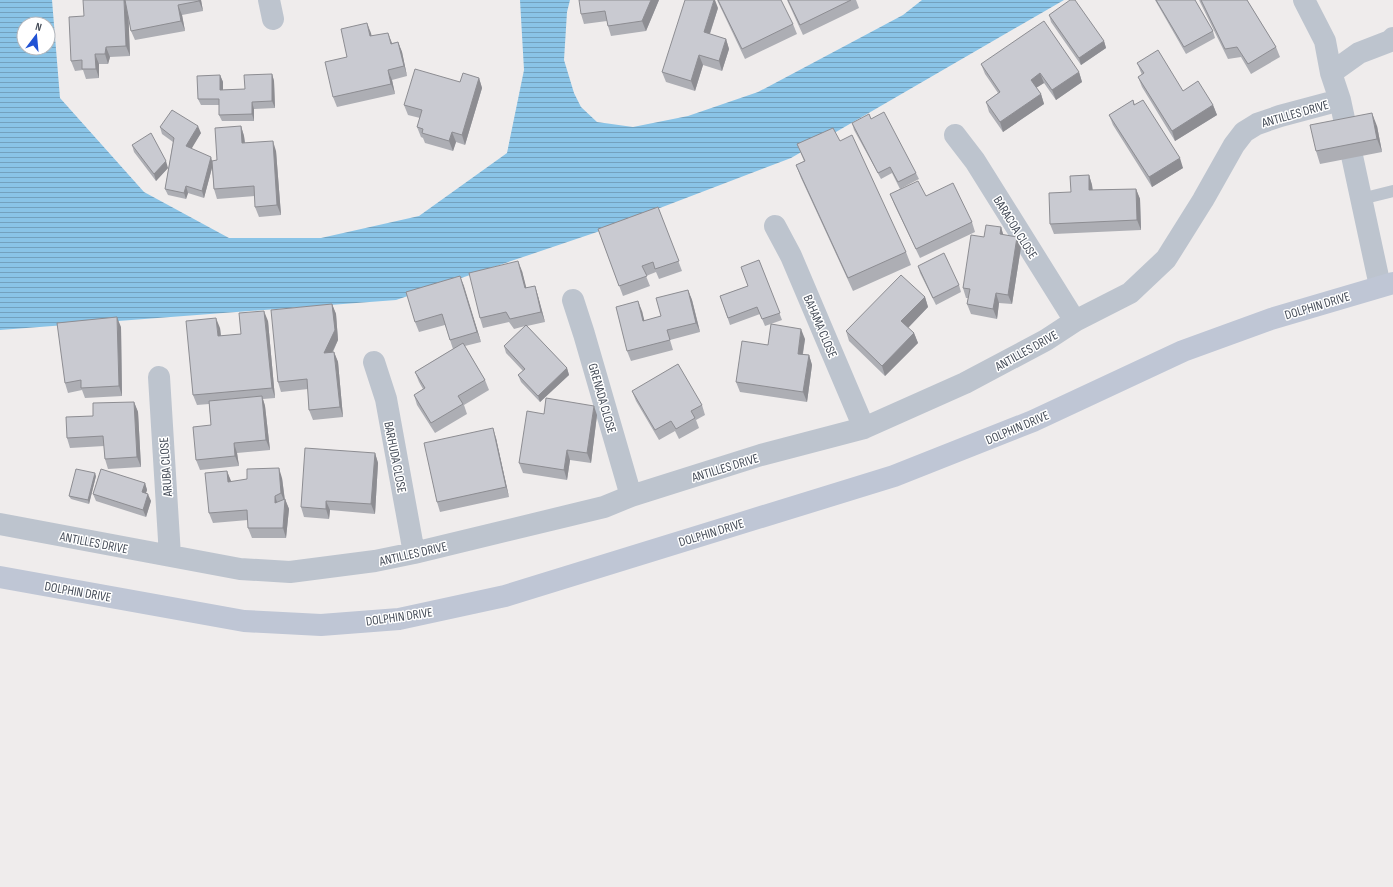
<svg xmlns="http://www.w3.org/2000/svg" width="1393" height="887" viewBox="0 0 1393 887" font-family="'Sofia Sans Condensed',sans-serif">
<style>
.water{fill:url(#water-rules);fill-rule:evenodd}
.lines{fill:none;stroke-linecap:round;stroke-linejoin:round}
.lane{stroke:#bdc4ce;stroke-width:12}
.street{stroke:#bdc4ce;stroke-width:22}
.secondary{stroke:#bfc6d5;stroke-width:22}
.wall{fill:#adaeb4}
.shaded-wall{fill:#8d8d92}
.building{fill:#c9cad1;stroke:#8d8d92}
.labels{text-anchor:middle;stroke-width:3;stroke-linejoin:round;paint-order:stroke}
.street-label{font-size:13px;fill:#454c58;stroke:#fff}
</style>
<defs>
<pattern id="water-rules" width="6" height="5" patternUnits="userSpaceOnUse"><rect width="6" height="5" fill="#8ac4e7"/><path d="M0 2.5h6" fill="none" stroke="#73a1be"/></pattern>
</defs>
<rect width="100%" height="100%" fill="#efecec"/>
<path class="water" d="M0,0H52L60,98L144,192L229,238H321L419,216L507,153L524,70L520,0H570L567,12L564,60L574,93L581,107L597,122L633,127L688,116L758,92L903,15L922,0H1064L791,158L597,232L396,300L0,330ZM24,24H48V48H24Z"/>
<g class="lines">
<path class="lane" d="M1361,199L1393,191"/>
<path class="street" d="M269,0L273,19
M1304,0L1325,41L1331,73L1340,100L1380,286
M1331,73L1359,53L1390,41L1393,38
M955,135L975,161L1075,321
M775,226L791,256L864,428
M573,300L584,334L631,496
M374,362L386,399L414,553
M159,377L170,556
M0,524L240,569L290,572L375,561L414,553L604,507L631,496L761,455L864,428L965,383L1046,340L1075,321L1130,293L1166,259L1203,200L1234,145L1244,132L1257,124L1280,116L1340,100"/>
<path class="secondary" d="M0,577L244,621L321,625L399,619L505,596L894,476L1033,421L1183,351L1271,319L1393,283"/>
</g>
<path class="wall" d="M201,0L203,11L182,15L185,31L135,40L131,31L128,13L130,56L110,57L108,64H99V78L86,79L83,70L75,71L71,61L84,16Z
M659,0L646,31L611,36L608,26L607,21L584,24L581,14Z
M717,0H741L793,24L797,34L745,59Z
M787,0H856L859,8L803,35Z
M1155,0H1195L1213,31L1215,38L1186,54Z
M1199,0H1247L1276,47L1280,57L1251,74L1241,57L1228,59Z
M718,8L710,34L726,39L729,49L722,71L703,65L695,91L666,82L662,72Z
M1049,15L1104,41L1106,48L1081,65L1051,22Z
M371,33V36L392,43L398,42L402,52L407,76L392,80L395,94L337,107L333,97L347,57Z
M1137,63L1183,91L1213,105L1217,115L1175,141L1142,87L1138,77L1142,75Z
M981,64L1079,72L1082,82L1056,100L1044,83L1036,88L1041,94L1044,104L1003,132L989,112L986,102L998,93L985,74Z
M272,74L274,81L275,108L254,109V121H222L219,115V105H201L198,99L220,75L223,82V90L245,89Z
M479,78L482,88L465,145L456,142L453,151L425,143L423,138L421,137L417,127L420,118L408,115L404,105L460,82Z
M1133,100L1135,105L1183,168L1152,187L1113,125L1109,115Z
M871,119L916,173L919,179L900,189L892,173L881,179L854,130L852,123Z
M241,126L244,136L245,143L276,151L281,215L259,217L255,207V196L217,199L214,189L212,168L204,198L188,193L186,199L168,195L165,189L173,142L162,134L160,127L201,133L191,148L212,161L217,160Z
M1377,126L1382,152L1320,164L1316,151Z
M840,141L906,252L911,265L853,291L801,178L796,165L804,161L797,144Z
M132,145L168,168L156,181L134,152Z
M1089,175L1092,185L1093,190L1136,189L1140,199L1141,230L1054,234L1050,224L1071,192Z
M890,194L926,196L972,222L975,232L920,258L894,204Z
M658,207L682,271L659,279L656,272L646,276L650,286L623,296L598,229Z
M1001,227L1003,235L1017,237L1021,247L1012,304L999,303L997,319L971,314L967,304L968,298H966L963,288L984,237Z
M759,260L782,320L765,326L760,314L730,325L720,296L748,286Z
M918,266L959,285L961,292L936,305L920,273Z
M522,271L526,288L535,286L538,296L545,322L527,326L567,368L569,375L540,402L521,382L518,375L523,371L506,353L504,346L525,326L514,329L509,322L483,328L480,318Z
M460,276L481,342L465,346L485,380L489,390L464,405L467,414L435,433L417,405L414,395L423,389L419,382L415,372L453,349L445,325L419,332L415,322Z
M688,290L692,300L700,332L670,340L673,350L631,361L627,351L642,311L644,321L661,316Z
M925,297L928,307L908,328L914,333L918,343L885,376L849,341L846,331Z
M332,304L336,314L338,340L333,352H334L338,362L343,417L313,420L309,410L308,389L281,392L278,382Z
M268,321L275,398L263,399L265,406L270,450L237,453L239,466L200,470L196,460L211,425L209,404L197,405L193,395L220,328L221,336L241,334Z
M121,327L122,396L85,398L82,390L68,393L65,383Z
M805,339L803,354L809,355L812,365L807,402L740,392L736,382L768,345Z
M632,391L702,405L705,415L696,420L699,428L679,439L675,431L659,440L636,401Z
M134,402L138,412L141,467L108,469L105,459L104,446L70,448L67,438Z
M544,414L597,415L591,463L570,460L567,480L523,473L519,463Z
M496,438L509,497L440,512L437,502Z
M375,453L378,463L375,514L330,510L329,519L304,517L301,507Z
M227,471L231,482L282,478L285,500V499L289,509L286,538H252L248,528V520L213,523L209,513Z
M96,476L89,504L71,499L69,496Z
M145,483L147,490L146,493L151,501L146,517L96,501L93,494Z"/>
<path class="shaded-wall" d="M124,0H126L128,4L130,56L126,46Z
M199,0H201L203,11L199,1Z
M651,0H659L646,31L642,21Z
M714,0H715L718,8L707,42L704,32Z
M178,5L182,15L185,31L181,21Z
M367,23L371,33L374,46L370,36Z
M388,33L392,43L394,54L391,44Z
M726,39L729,49L722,71L719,61Z
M1104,41L1106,48L1081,65L1079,58Z
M398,42L402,52L407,76L404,66Z
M106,47L110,57L108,64L105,54Z
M95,54L99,64V78L96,69Z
M699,55L703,65L695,91L691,81Z
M388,70L392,80L395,94L391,84Z
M1079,72L1082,82L1056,100L1052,90Z
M1040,73L1044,83L1034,89L1031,80Z
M272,74L274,81L275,108L272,101Z
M220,75L223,82V97L220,90Z
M479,78L482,88L465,145L462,135Z
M1041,94L1044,104L1003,132L1000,122Z
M252,102L254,109V121L252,114Z
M1213,105L1217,115L1175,141L1172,131Z
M1372,113L1377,126L1382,152L1377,139Z
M198,126L201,133L189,153L186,146Z
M241,126L244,136L246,153L242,143Z
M452,132L456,142L453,151L449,141Z
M273,141L276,151L281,215L277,205Z
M211,157L213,164L204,198L202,191Z
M1180,158L1183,168L1152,187L1149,177Z
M166,161L168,168L156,181L154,174Z
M1089,175L1092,185L1093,200L1089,190Z
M186,186L188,193L186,199L184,193Z
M1136,189L1140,199L1141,230L1137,220Z
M1001,227L1004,237L1000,234Z
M1017,237L1021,247L1012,304L1008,295Z
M518,261L522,271L529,298L525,288Z
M460,276L464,286L481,342L477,332Z
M535,286L538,296L545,322L541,312Z
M688,290L692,300L700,332L696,323Z
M996,293L999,303L997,319L993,309Z
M925,297L928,307L905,331L901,321Z
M638,301L642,311L647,331L643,321Z
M332,304L336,314L338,340L327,363L324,353Z
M264,311L268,321L275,398L272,388Z
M117,317L121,327L122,396L119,386Z
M216,318L220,328L222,346L218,336Z
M801,329L805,339L801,364L798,354Z
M914,333L918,343L885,376L882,366Z
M334,352L338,362L343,417L340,407Z
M809,355L812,365L807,402L803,392Z
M567,368L569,375L540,402L538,396Z
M262,396L265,406L270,450L266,440Z
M134,402L138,412L141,467L137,457Z
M594,406L597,415L591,463L587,453Z
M493,428L496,438L509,497L506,487Z
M234,443L237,453L239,466L235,456Z
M567,450L570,460L567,480L564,470Z
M375,453L378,463L375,514L371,504Z
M279,468L282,478L285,502V499L289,509L286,538L283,528L285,503L281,493Z
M227,471L231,481V492L228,482Z
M95,473L96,476L89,504L88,500Z
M145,483L147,490L144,499L142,492Z
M148,494L151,501L146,517L143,510Z
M275,496L278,505L275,503Z
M326,501L330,510L329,519L326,509Z"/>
<path class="building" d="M83,0H124L126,46L106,47L105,54H95L96,69H82V60L71,61L69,17L84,16Z
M125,0H199V1L178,5L181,21L131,31Z
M579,0H651L642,21L608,26L605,11L581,14Z
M685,0H714L704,32L726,39L719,61L699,55L691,81L662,72Z
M718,0H781L793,24L742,49Z
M788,0H851L800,25Z
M1070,0H1075L1104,41L1079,58L1049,15Z
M1156,0H1195L1213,31L1184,47Z
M1201,0H1247L1276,47L1248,64L1237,47L1225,49Z
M1044,21L1079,72L1052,90L1040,73L1031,80L1041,94L1000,122L986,102L1000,92L981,64Z
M367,23L370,36L388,33L391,44L398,42L404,66L388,70L391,84L333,97L325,62L347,57L341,29Z
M1158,50L1183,91L1198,81L1213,105L1172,131L1138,77L1144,73L1137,63Z
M415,69L460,82L463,73L479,78L462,135L452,132L449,141L422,133L423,129L417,127L422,110L404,105Z
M272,74V101L252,102V114L219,115V99H198L197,76L220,75V90L245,89L244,75Z
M1133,100L1134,105L1143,100L1180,158L1149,177L1109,115Z
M172,110L198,126L186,146L211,157L202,191L186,186L184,193L165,189L174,138L160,127Z
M884,112L916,173L898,182L890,167L878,173L852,123L869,114L871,119Z
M1372,113L1377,139L1316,151L1310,125Z
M241,126L242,143L273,141L277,205L255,207L254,186L214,189L212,161L217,160L215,128Z
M833,128L840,141L852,135L906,252L848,278L796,165L805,161L797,144Z
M151,133L166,161L154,174L132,145Z
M1089,175V190L1136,189L1137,220L1050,224L1049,193L1071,192L1070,176Z
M918,181L926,196L953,183L972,222L916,249L890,194Z
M658,207L679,261L655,269L653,262L642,266L647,276L619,286L598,229Z
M986,225L1001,227L1000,234L1017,237L1008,295L996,293L993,309L967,304L970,289L963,288L971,235L984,237Z
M944,253L959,285L933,298L918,266Z
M759,260L780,313L762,319L757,307L728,318L720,296L748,286L741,267Z
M518,261L525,288L535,286L541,312L510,319L506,312L480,318L469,273Z
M901,275L925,297L901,321L914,333L882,366L846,331Z
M460,276L477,332L450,340L442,314L415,322L406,292Z
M688,290L696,323L667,330L670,340L627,351L616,307L638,301L643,321L661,316L656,298Z
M332,304L335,330L324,353L334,352L340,407L309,410L307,379L278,382L271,310Z
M264,311L272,388L193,395L186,321L216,318L218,336L241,334L239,313Z
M117,317L119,386L81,388V380L65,383L57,323Z
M771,324L801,329L798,354L809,355L803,392L736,382L742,341L768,345Z
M526,325L567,368L538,396L518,375L525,369L504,346Z
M463,343L485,380L458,396L463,404L431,423L414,395L425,388L415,372Z
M678,364L702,405L691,411L695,418L676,429L671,421L655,430L632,391Z
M262,396L266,440L234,443L235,456L196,460L193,427L211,425L209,401Z
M546,398L594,406L587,453L567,450L564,470L519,463L527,411L544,414Z
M134,402L137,457L105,459L103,436L67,438L66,417L93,416V403Z
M493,428L506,487L437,502L424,443Z
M305,448L375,453L371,504L326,501V509L301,507Z
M279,468L281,493L275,496V503L285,499L283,528H248L247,510L209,513L205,473L227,471L228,482L247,479V469Z
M76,469L95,473L88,500L69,496Z
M101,469L145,483L142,492L148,494L143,510L93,494Z"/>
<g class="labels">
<g class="street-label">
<text transform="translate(1295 113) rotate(-16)" y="5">ANTILLES DRIVE</text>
<text transform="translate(1016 227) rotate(58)" y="5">BARACOA CLOSE</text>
<text transform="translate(1317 305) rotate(-17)" y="5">DOLPHIN DRIVE</text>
<text transform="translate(821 326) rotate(67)" y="5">BAHAMA CLOSE</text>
<text transform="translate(1026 350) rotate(-29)" y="5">ANTILLES DRIVE</text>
<text transform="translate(603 398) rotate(74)" y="5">GRENADA CLOSE</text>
<text transform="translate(1017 427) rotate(-23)" y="5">DOLPHIN DRIVE</text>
<text transform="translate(396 457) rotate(79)" y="5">BARHUDA CLOSE</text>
<text transform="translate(165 467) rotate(-94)" y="5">ARUBA CLOSE</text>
<text transform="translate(725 467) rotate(-17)" y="5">ANTILLES DRIVE</text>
<text transform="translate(711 532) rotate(-17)" y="5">DOLPHIN DRIVE</text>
<text transform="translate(94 542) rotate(11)" y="5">ANTILLES DRIVE</text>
<text transform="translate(413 553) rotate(-13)" y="5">ANTILLES DRIVE</text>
<text transform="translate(78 591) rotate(10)" y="5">DOLPHIN DRIVE</text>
<text transform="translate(399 616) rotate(-8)" y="5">DOLPHIN DRIVE</text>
</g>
</g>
<g transform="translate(36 36) rotate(16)"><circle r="19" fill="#ffffff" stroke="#b5b7bc"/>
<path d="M0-3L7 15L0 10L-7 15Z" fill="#2052d4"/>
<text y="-6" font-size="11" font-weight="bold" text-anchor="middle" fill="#454c58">N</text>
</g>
</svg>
